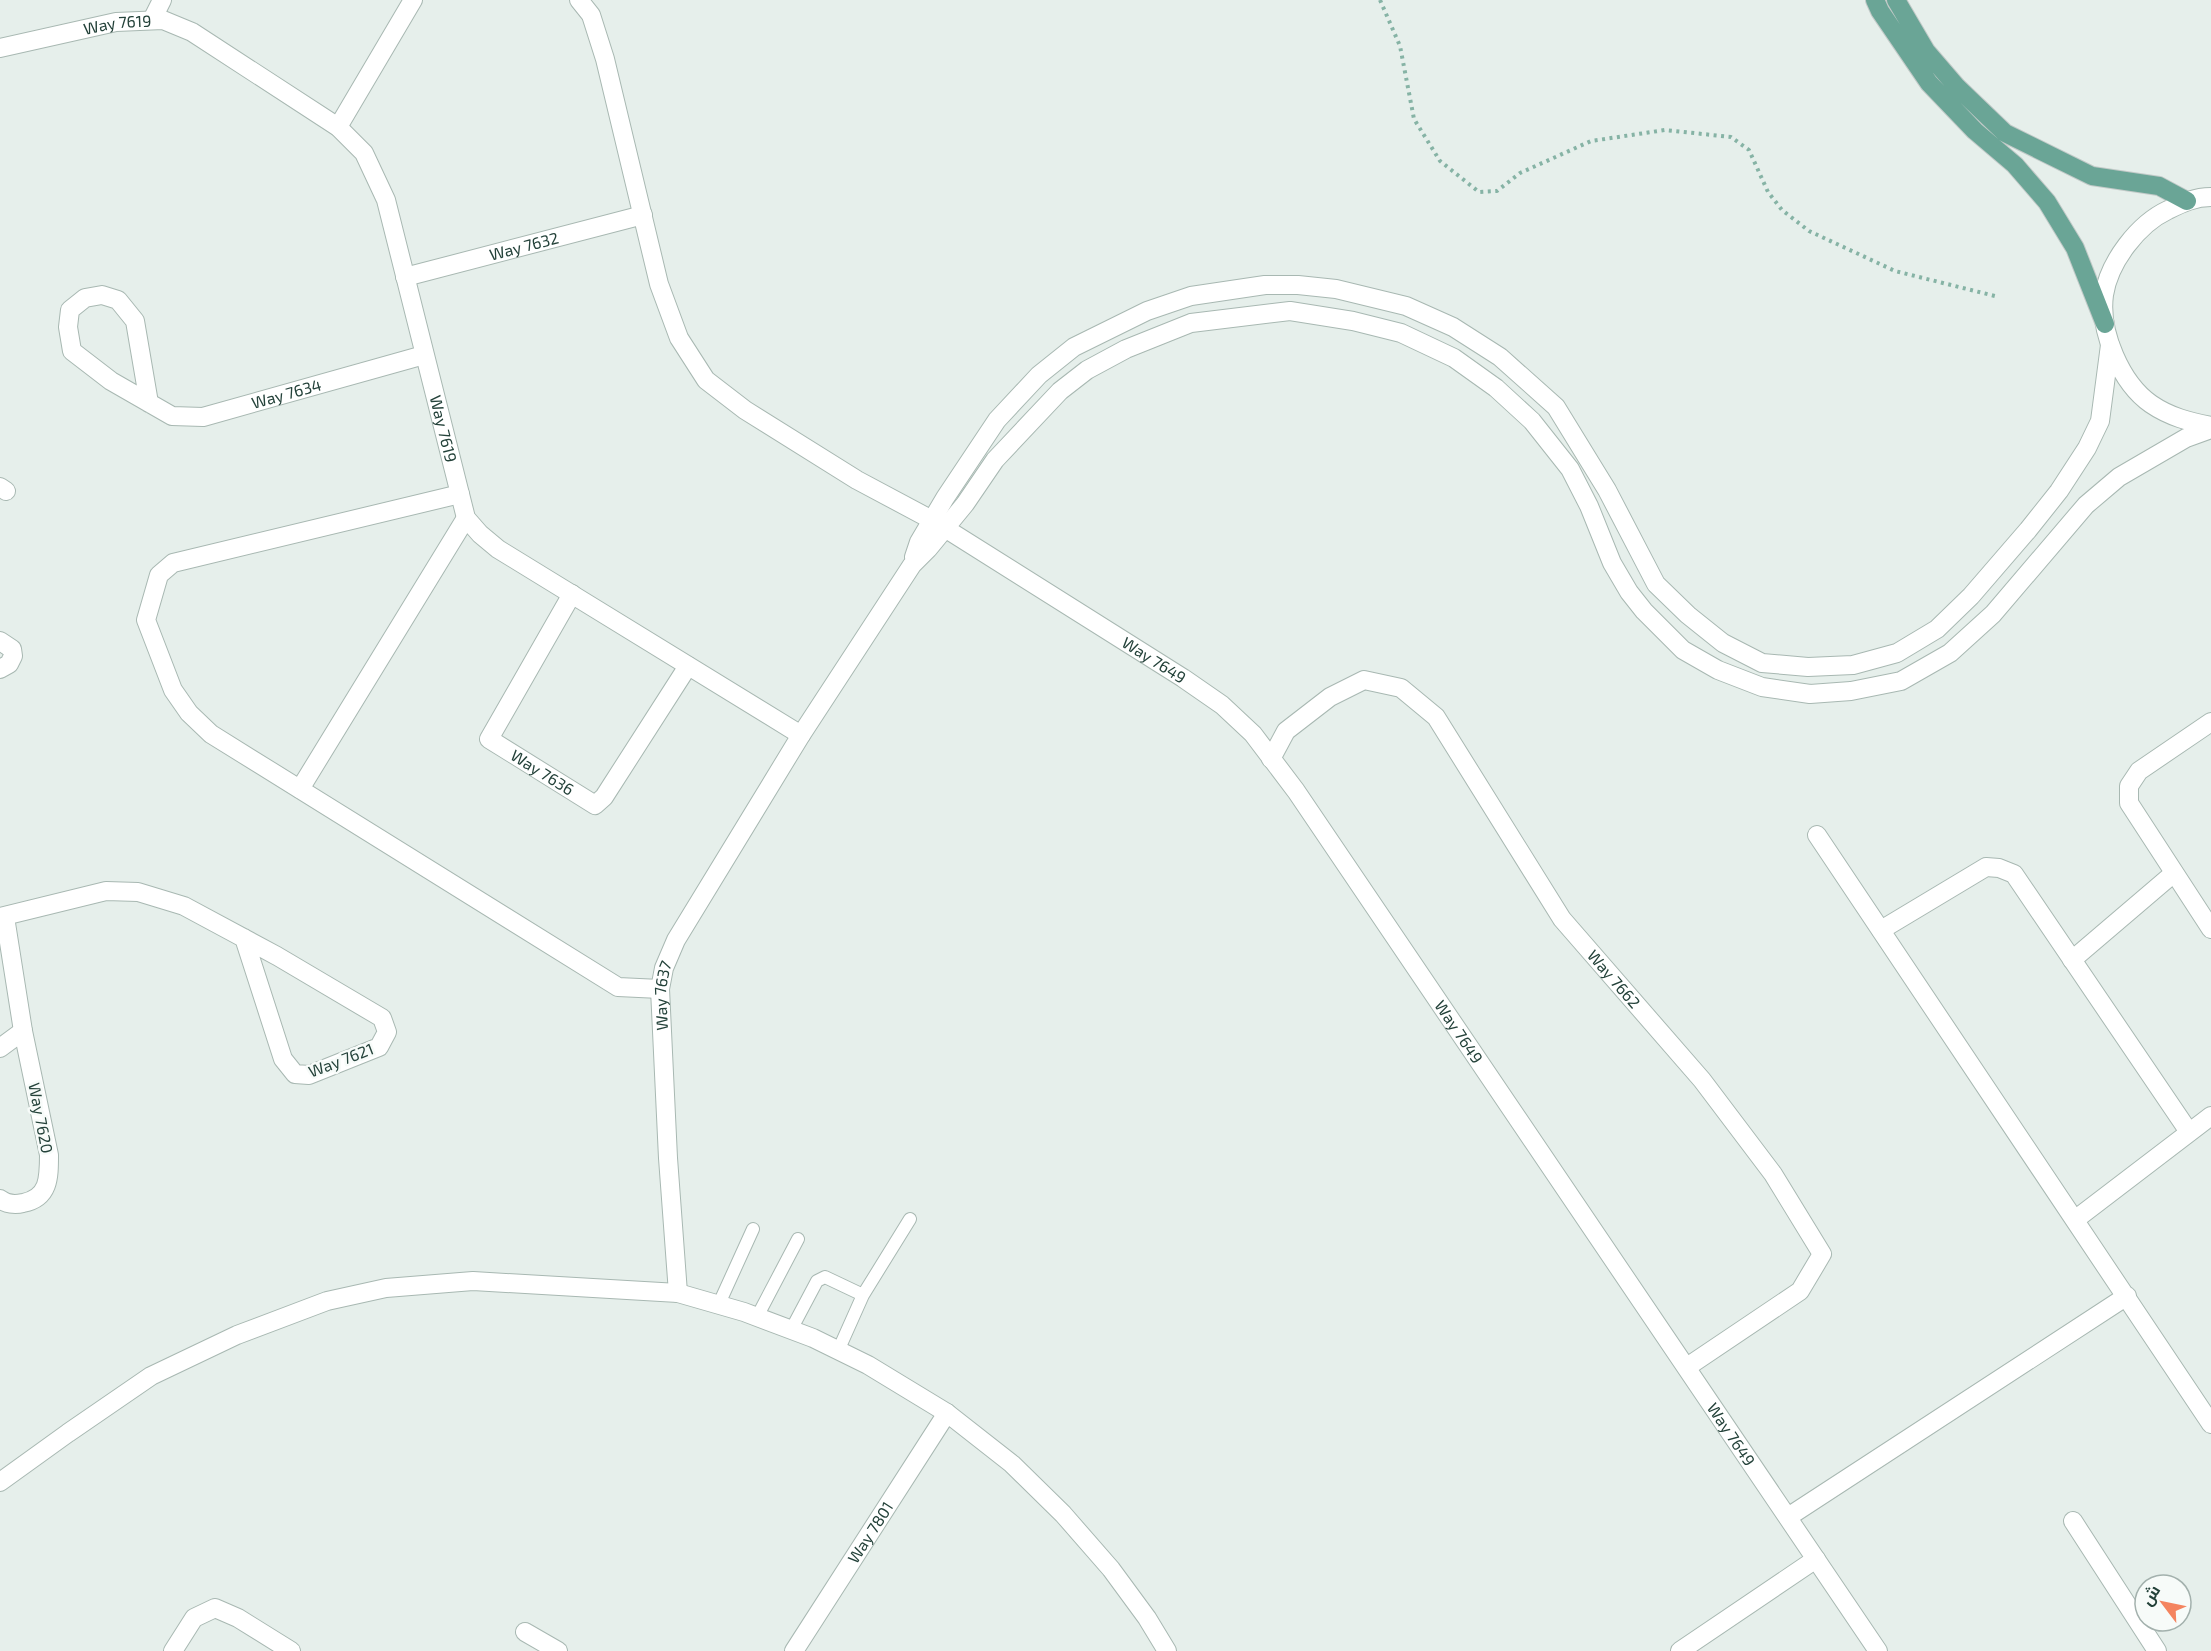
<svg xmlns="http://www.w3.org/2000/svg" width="2211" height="1651" viewBox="0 0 2211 1651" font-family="'Exo 2',Cairo,sans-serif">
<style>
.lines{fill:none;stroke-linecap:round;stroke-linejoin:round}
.service-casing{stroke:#a8b8b2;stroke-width:14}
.minor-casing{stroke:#a8b8b2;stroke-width:20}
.tertiary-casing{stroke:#a8b8b2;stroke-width:20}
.primary-casing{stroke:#c2cac8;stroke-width:20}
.path{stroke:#86b3a5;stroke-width:4;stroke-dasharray:3 4.5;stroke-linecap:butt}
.service{stroke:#fff;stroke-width:12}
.minor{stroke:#fff;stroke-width:18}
.tertiary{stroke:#fff;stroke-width:18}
.primary{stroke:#6aa596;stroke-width:18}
.labels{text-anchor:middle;stroke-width:5;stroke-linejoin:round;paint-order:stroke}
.street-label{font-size:16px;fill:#24423a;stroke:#f7fbf9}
</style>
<rect width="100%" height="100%" fill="#e6efeb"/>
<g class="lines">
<g class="service-casing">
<path id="service" d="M718,1306L753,1229
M757,1317L798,1239
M791,1330L817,1281L825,1277L863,1295L910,1219
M838,1351L863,1295"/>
</g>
<g class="minor-casing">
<g id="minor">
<path id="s1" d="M579,0L591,15L605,59L659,284L679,338L706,380L745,410L857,480L932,520L1183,678L1222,705L1253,734L1296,791L1878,1651"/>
<path d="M152,20L162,0"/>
<path id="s2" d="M0,48L116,22L163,20L192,32L338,127L364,153L386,200L466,518L480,534L498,549L801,735"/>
<path d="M338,127L413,0"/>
<path id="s3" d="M405,277L643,215"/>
<path id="s4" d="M149,403L135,321L118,300L102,295L85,298L70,310L68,327L72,351L111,381L172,416L203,417L424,355"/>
<path d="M0,487L6,491"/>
<path d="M460,494L173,563L159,575L146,620L173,690L189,713L211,734L618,987L660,989"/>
<path id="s5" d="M572,594L489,739L595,805L604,797L688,666"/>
<path d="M0,641L12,649L13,656L9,664L0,669"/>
<path d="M2211,722L2139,771L2129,786V803L2211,929"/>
<path id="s6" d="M1271,759L1286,731L1330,697L1364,680L1401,688L1436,717L1562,919L1702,1080L1773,1174L1822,1254L1800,1291L1687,1367"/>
<path d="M300,789L466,518"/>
<path d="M1817,835L2211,1424"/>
<path d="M0,917L106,891L138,892L184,906L277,956L382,1018L387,1032L379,1047L309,1075L295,1074L283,1059L244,938"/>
<path d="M1881,930L1986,867L1999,868L2014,874L2189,1132"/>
<path d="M2072,960L2174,873"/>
<path d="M0,1048L23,1031"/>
<path d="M0,1199C6,1204 15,1205 23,1203C49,1198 49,1178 49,1155L23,1031L5,917"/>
<path d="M2076,1219L2211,1116"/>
<path d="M1788,1517L2127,1296"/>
<path d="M2073,1521L2157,1651"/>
<path d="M525,1632L558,1651"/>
<path d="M173,1651L194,1618L215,1608L238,1618L291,1651"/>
<path id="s7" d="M794,1651L947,1413"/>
<path d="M1680,1651L1816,1559"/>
</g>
</g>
<g class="tertiary-casing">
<g id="tertiary">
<path d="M2211,197C2195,197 2182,203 2168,210C2138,224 2109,262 2104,295C2099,332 2121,383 2151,404C2170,417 2190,422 2211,426"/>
<path d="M914,557L919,542L945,498L997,420L1039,375L1074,347L1147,311L1191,296L1265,285H1298L1336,289L1406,306L1453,327L1500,357L1556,407L1607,490L1656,584L1688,615L1723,643L1762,663L1808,667L1853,665L1897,653L1937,629L1971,596L2028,530L2059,491L2087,448L2100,421L2110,345"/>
<path id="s8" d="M678,1293L668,1158L660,989L664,968L676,940L801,735L912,565L928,549L965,504L995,460L1060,391L1087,370L1126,349L1191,323L1290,311L1353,321L1401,333L1454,358L1496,388L1532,421L1570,469L1589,506L1612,563L1629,592L1644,611L1683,650L1718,670L1762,687L1810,694L1851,691L1901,681L1950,653L1993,614L2086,505L2119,477L2186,438L2211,429"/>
<path d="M0,1482L68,1433L151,1376L237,1335L327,1301L386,1288L473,1281L678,1293L744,1312L813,1338L868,1365L947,1413L1012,1464L1063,1514L1111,1569L1147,1618L1167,1651"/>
</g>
</g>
<g class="primary-casing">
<path id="primary" d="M1875,0L1880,11L1929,83L1975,131L2015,165L2047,202L2075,248L2105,324
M1896,0L1926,51L1957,87L2005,133L2092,176L2159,186L2187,201"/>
</g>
<path class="path" d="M1380,0L1400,46L1414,119L1440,161L1479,192L1497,191L1520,173L1591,141L1665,130L1731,137L1749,150L1768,192L1782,210L1809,231L1895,271L1999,297"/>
<use href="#service" class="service"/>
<use href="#minor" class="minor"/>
<use href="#tertiary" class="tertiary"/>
<use href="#primary" class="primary"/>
</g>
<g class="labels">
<g class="street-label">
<text dy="6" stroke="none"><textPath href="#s2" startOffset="120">Way 7619</textPath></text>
<text dy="6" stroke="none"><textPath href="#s3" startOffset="123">Way 7632</textPath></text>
<text dy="6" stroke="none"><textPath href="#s4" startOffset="442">Way 7634</textPath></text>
<text dy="6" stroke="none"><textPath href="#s2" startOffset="696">Way 7619</textPath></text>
<text dy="6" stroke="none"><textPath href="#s1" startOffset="933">Way 7649</textPath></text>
<text dy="6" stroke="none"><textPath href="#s5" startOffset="230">Way 7636</textPath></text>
<text dy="6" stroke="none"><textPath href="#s6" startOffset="526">Way 7662</textPath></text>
<text dy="6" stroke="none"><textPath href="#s8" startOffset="298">Way 7637</textPath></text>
<text dy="6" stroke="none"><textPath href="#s1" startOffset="1419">Way 7649</textPath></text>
<text transform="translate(341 1060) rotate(-21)" y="6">Way 7621</text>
<text transform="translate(41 1118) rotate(79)" y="6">Way 7620</text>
<text dy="6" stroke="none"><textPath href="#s1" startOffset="1905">Way 7649</textPath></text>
<text dy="6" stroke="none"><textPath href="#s7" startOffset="141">Way 7801</textPath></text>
</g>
</g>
<g transform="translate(2163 1603) rotate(302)"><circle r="28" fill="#f7fbf9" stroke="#a3b1ad" stroke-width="1.5"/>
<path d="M0-4.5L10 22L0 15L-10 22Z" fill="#f4845f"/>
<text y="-9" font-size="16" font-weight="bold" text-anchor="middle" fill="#24423a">ش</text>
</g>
</svg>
